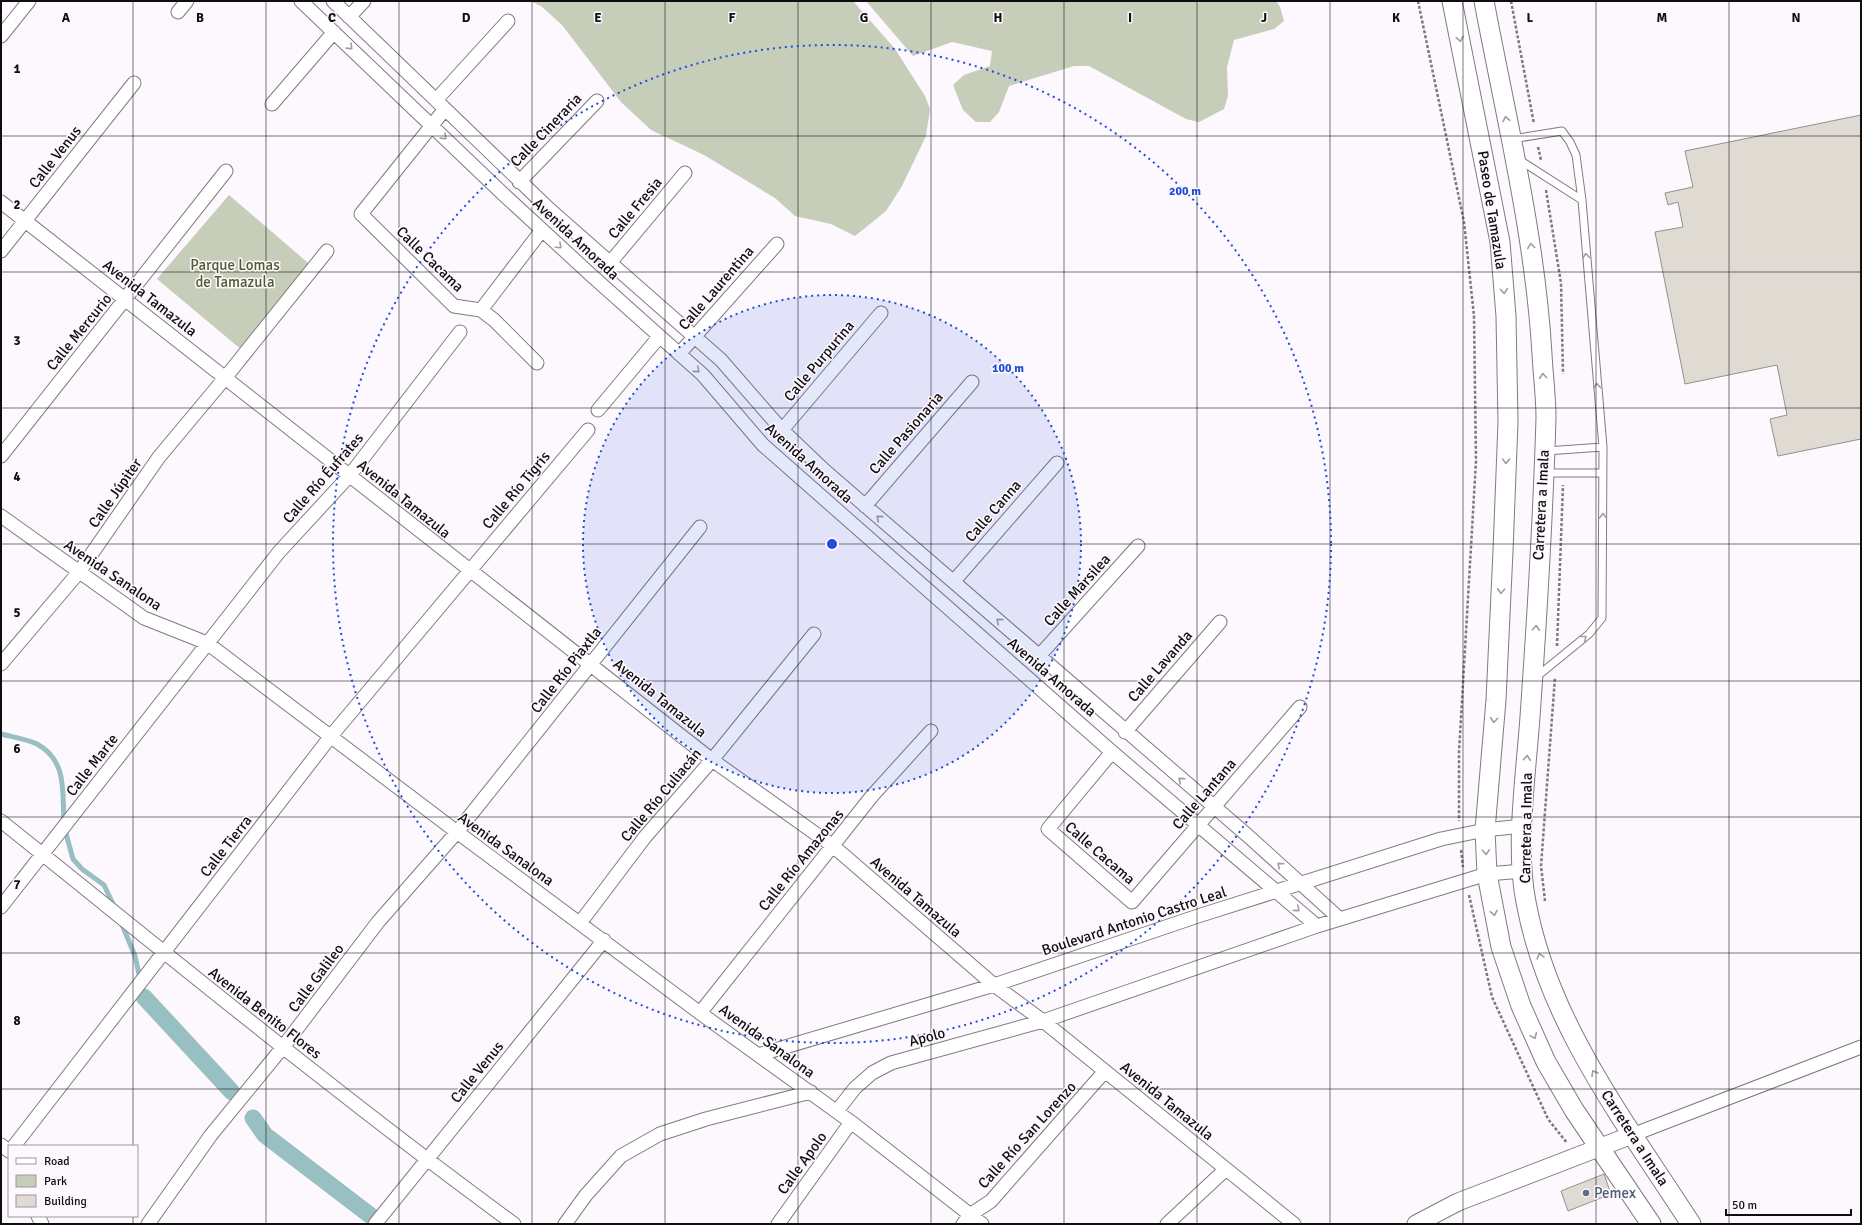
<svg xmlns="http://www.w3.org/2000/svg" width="1862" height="1225" viewBox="0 0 1862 1225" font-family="Signika,sans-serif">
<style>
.green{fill:#c6cdb8}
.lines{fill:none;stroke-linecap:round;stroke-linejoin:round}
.stream{stroke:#98bfc1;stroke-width:5}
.canal{stroke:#98bfc1;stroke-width:17}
.building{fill:#dfdad2;stroke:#96908a}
.service-casing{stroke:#817b81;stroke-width:9}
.minor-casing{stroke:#817b81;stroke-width:15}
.tertiary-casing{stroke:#817b81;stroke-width:19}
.secondary-casing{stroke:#817b81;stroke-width:21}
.path{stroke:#7c787d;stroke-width:2.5;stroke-dasharray:3 2;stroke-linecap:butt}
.service{stroke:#fff;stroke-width:7}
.minor{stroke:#fff;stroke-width:13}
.tertiary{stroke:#fff;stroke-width:17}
.secondary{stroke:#fff;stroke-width:19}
.oneway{stroke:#9f9e9f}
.grid{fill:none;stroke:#0f0d0f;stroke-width:1;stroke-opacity:0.55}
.ring{fill:none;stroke:#1d4ed8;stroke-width:2;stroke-dasharray:2 4}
.service-dot{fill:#5c6f8a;stroke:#fdf7fe;stroke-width:1.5}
.labels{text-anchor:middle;stroke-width:3;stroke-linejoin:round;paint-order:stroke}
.street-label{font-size:15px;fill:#0f0d0f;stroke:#fdf7fe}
.park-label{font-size:15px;fill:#4f5c2d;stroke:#fdf7fe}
.service-label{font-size:15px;fill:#4e5e75;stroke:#fdf7fe;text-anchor:start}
.grid-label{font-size:13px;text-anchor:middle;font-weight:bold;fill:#0f0d0f;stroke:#fdf7fe;stroke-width:3;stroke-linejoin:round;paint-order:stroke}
.centre{fill:#1d4ed8;stroke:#fdf7fe;stroke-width:2}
.ring-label{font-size:12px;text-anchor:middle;font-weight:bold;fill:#1d4ed8;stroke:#fdf7fe;stroke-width:3;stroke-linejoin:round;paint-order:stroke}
</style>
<rect width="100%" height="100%" fill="#fdf7fe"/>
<path class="green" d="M530,1H853L895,49L925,96L930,109L926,136L902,186L886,211L855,236L831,224L795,216L775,198L704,155L651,130L621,102L562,25L541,6Z
M866,1H1276L1280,7L1284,21L1274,29L1234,40L1227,67L1228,96L1224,109L1199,122L1186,119L1089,66H1074L1009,86L999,112L990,122H976L963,110L953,85L964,75L990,66L992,51L952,42L913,56Z
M229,195L314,268L243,351L157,279Z"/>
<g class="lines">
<path class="stream" d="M1,734C12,737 27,739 37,744C68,761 62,793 64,822
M65,830L73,859L82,869L104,885L115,908
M121,922L135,956L144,997"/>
<path class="canal" d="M144,997L232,1092
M253,1118L265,1135L371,1216"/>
</g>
<path class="building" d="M1861,115V439L1778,456L1770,419L1787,415L1777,365L1685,384L1655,232L1683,227L1678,202L1668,205L1665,193L1693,187L1685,151Z
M1604,1174L1611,1194L1568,1211L1561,1191Z"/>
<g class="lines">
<g class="service-casing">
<path id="service" d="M1512,139L1562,131L1570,142L1576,155L1582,200L1603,447L1602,618L1589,634L1535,678
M1518,159L1582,200
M1546,451L1603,447
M1545,473H1603"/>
</g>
<g class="minor-casing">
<path id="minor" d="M301,1L502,193L591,275L703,375L763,445L1112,752L1317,926
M333,1L549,209L721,360L782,430L825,471L1247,835L1340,919
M178,12L187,1
M349,17L364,1
M1,36L29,1
M436,100L508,21
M272,104L334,32
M445,109L361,214L454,306L481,310L494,320L537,363
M519,182L597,101
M1,202L712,760L833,846L994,985L1043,1021L1294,1224
M1,251L134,83
M609,264L685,173
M481,310L542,230
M679,354L777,244
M598,410L659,337
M782,430L881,313
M1,456L226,171
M865,506L972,382
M1,516L144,618L207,643L457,832L700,1013L851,1122L982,1224
M954,581L1057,463
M1039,656L1138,546
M1,664L79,572L159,457L225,378L327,251
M1125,732L1220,622
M1112,752L1048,829L1132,902L1300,707
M1,821C171,957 339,1096 514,1224
M1,907L279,552L350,475L460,332
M580,923L645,837L712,760L814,634
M700,1013L872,796L931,731
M758,1055L994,985L1198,916L1441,839L1485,830L1522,826
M837,1111L855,1088L872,1073L891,1063L1043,1021L1317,926L1487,874L1523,871
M1632,1135L1861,1047
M1,1145L9,1151
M14,1146L331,736L588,430
M38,1216L42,1224
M148,1224L211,1135L283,1047L378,922L457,832L700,527
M375,1224L604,940
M565,1224L586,1195L621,1156L660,1134L706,1119L811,1092
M778,1224L851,1122
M963,1224L970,1215L991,1201L1105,1071
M1167,1224L1226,1169"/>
</g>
<g class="tertiary-casing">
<path id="tertiary" d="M1416,1224L1458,1202L1632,1135"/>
</g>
<g class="secondary-casing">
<path id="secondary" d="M1452,1L1500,242L1506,316L1508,422L1503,551L1496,700L1485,830L1487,874L1501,947L1521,1006L1546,1062L1574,1110L1651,1224
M1484,1C1506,118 1535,235 1542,354C1543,375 1546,396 1546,418C1543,517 1537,618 1530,717C1526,774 1515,847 1526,902C1548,1023 1626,1123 1691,1224"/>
</g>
<path class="path" d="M1418,1L1464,222L1474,316L1476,461L1459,752V821
M1511,1L1534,124
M1538,147L1541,160
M1546,190L1561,283L1563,374
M1557,646L1563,485
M1461,850L1463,867
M1469,895L1492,997L1548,1119L1567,1143
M1545,901L1541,866L1555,677"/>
<use href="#service" class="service"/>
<use href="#minor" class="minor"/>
<use href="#tertiary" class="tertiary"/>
<use href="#secondary" class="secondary"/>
</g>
<defs><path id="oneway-chevron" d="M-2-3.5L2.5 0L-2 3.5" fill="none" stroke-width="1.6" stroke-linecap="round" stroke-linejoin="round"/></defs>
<g class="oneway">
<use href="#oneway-chevron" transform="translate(1460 39) rotate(79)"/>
<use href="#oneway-chevron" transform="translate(350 47) rotate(44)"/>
<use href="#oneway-chevron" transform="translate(1506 119) rotate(-101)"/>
<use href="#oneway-chevron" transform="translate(444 137) rotate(44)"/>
<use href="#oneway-chevron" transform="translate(559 246) rotate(43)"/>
<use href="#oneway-chevron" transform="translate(1531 246) rotate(-98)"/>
<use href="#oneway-chevron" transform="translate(1586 256) rotate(-95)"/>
<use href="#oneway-chevron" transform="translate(1504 291) rotate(86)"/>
<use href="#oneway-chevron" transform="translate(697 370) rotate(41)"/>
<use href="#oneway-chevron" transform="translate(1543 376) rotate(-94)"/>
<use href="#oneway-chevron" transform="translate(1597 386) rotate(-95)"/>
<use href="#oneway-chevron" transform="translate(1506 461) rotate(92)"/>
<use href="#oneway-chevron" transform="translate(1603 516) rotate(-90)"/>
<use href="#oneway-chevron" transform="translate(879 518) rotate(-140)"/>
<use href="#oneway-chevron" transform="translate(1501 591) rotate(93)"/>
<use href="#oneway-chevron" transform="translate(999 621) rotate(-139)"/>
<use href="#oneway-chevron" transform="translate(1536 628) rotate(-87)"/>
<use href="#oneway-chevron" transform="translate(1584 638) rotate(-38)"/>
<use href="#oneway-chevron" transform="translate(1494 720) rotate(95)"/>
<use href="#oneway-chevron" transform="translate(1527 758) rotate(-86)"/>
<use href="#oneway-chevron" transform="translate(1181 780) rotate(-140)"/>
<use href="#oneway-chevron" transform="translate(1486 852) rotate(87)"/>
<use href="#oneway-chevron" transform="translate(1280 865) rotate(-138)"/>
<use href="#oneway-chevron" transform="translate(1297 909) rotate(41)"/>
<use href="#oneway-chevron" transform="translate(1494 913) rotate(79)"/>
<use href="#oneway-chevron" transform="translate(1540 956) rotate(-106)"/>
<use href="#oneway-chevron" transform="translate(1534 1036) rotate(66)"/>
<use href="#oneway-chevron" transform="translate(1594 1073) rotate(-121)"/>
</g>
<path class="grid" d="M133,1V1146M266,1V1224M399,1V1224M532,1V1224M665,1V1224M798,1V1224M931,1V1224M1064,1V1224M1197,1V1224M1330,1V1224M1463,1V1224M1596,1V1224M1729,1V1224M1,136H1861M1,272H1861M1,408H1861M1,544H1861M1,681H1861M1,817H1861M1,953H1861M1,1089H1861M133,1216V1224"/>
<circle cx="832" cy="544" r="249" fill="#1d4ed8" fill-opacity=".12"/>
<g class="ring">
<circle cx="832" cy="544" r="249"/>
<circle cx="832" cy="544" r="499"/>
</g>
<circle class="service-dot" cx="1586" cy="1193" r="4"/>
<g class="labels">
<g class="street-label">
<text transform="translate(546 130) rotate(-46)" y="5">Calle Cineraria</text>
<text transform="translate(55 157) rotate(-52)" y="5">Calle Venus</text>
<text transform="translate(635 208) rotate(-50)" y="5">Calle Fresia</text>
<text transform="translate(1492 210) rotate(81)" y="5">Paseo de Tamazula</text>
<text transform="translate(576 239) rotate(43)" y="5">Avenida Amorada</text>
<text transform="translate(430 259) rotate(44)" y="5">Calle Cacama</text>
<text transform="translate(716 288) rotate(-49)" y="5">Calle Laurentina</text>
<text transform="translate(150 298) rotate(38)" y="5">Avenida Tamazula</text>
<text transform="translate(79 332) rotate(-51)" y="5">Calle Mercurio</text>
<text transform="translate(819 361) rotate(-50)" y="5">Calle Purpurina</text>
<text transform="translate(906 433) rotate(-49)" y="5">Calle Pasionaria</text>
<text transform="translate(809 463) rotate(42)" y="5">Avenida Amorada</text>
<text transform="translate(323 478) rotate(-49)" y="5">Calle Río Éufrates</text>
<text transform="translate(516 490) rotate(-50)" y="5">Calle Río Tigris</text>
<text transform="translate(115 493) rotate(-55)" y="5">Calle Júpiter</text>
<text transform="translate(404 499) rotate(39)" y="5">Avenida Tamazula</text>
<text transform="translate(1541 505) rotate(-87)" y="5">Carretera a Imala</text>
<text transform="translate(993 511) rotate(-49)" y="5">Calle Canna</text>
<text transform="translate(113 575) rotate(34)" y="5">Avenida Sanalona</text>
<text transform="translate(1077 590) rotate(-48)" y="5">Calle Marsilea</text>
<text transform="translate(1160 666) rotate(-49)" y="5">Calle Lavanda</text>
<text transform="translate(566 670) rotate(-52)" y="5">Calle Río Piaxtla</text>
<text transform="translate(1052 677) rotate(41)" y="5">Avenida Amorada</text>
<text transform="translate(660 698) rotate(39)" y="5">Avenida Tamazula</text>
<text transform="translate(92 765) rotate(-52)" y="5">Calle Marte</text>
<text transform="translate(1204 794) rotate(-49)" y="5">Calle Lantana</text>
<text transform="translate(661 795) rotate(-50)" y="5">Calle Río Culiacán</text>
<text transform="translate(1526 828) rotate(-89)" y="5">Carretera a Imala</text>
<text transform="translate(226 846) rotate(-52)" y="5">Calle Tierra</text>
<text transform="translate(506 849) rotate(36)" y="5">Avenida Sanalona</text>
<text transform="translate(1100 853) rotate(41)" y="5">Calle Cacama</text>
<text transform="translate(801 860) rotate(-51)" y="5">Calle Río Amazonas</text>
<text transform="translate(916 897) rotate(41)" y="5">Avenida Tamazula</text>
<text transform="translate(1134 921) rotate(-18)" y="5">Boulevard Antonio Castro Leal</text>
<text transform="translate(316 978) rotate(-53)" y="5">Calle Galileo</text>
<text transform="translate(265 1013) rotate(38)" y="5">Avenida Benito Flores</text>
<text transform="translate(927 1037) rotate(-15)" y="5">Apolo</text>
<text transform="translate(767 1041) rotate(36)" y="5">Avenida Sanalona</text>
<text transform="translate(477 1072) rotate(-51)" y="5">Calle Venus</text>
<text transform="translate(1167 1101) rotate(39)" y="5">Avenida Tamazula</text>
<text transform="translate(1027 1135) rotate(-48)" y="5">Calle Río San Lorenzo</text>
<text transform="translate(1635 1138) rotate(57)" y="5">Carretera a Imala</text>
<text transform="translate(802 1163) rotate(-54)" y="5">Calle Apolo</text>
</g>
<g class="park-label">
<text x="235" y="270">Parque Lomas<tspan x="235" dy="17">de Tamazula</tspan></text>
</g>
<g class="service-label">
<text x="1594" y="1198">Pemex</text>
</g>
</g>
<g class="grid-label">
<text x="66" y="22">A</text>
<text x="200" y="22">B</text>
<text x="332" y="22">C</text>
<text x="466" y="22">D</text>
<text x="598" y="22">E</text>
<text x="732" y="22">F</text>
<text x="864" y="22">G</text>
<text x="998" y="22">H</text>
<text x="1130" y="22">I</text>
<text x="1264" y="22">J</text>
<text x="1396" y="22">K</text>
<text x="1530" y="22">L</text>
<text x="1662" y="22">M</text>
<text x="1796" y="22">N</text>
<text x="17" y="73">1</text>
<text x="17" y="209">2</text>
<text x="17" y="345">3</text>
<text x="17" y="481">4</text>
<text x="17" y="617">5</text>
<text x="17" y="753">6</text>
<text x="17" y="889">7</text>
<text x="17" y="1025">8</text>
</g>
<circle cx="832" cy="544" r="6" class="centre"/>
<g class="ring-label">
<text x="1185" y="195">200 m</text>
<text x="1008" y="372">100 m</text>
</g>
<rect width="1862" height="1225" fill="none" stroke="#0f0d0f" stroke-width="4"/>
<rect x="8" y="1145" width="130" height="72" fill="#fdf7fe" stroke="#9e999e"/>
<rect x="16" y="1158" width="20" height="6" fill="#ffffff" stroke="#9e999e"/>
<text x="44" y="1165" font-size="12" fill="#0f0d0f">Road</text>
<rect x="16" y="1175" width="20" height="12" fill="#c6cdb8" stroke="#9e999e"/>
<text x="44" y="1185" font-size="12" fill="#0f0d0f">Park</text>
<rect x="16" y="1195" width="20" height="12" fill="#dfdad2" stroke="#9e999e"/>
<text x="44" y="1205" font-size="12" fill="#0f0d0f">Building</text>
<path d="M1726 1209v6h125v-6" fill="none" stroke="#0f0d0f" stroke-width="2"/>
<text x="1732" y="1209" font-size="12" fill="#0f0d0f" stroke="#fdf7fe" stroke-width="3" paint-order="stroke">50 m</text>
</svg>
